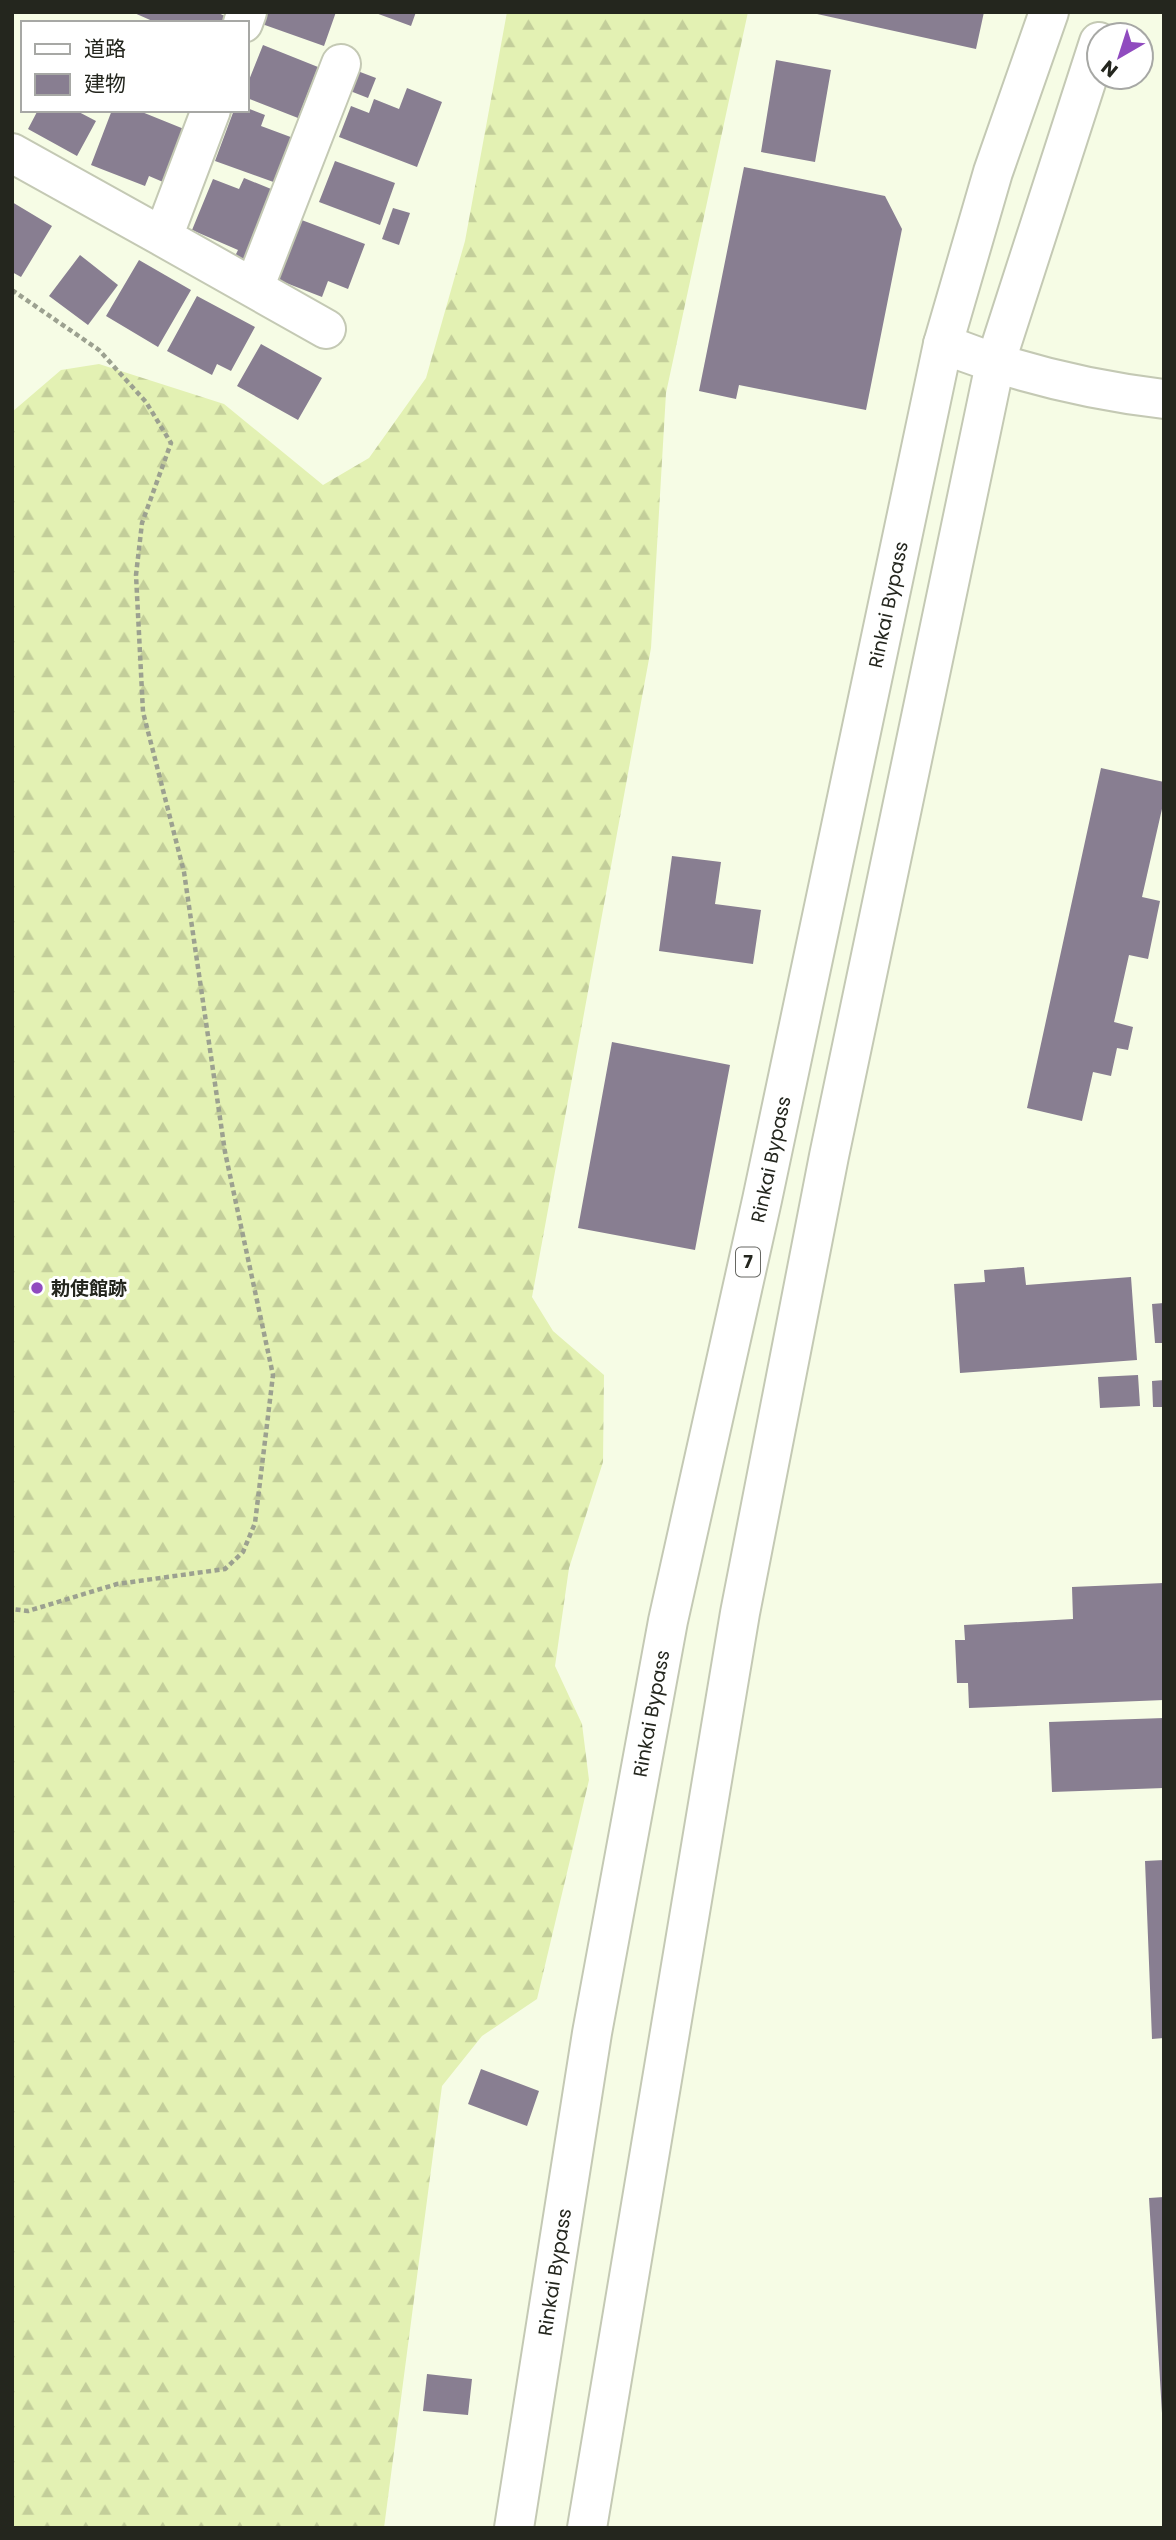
<svg xmlns="http://www.w3.org/2000/svg" width="1176" height="2540" viewBox="0 0 1176 2540" font-family="Poppins,'Noto Sans JP',sans-serif">
<style>
.forest{fill:url(#forest-firs)}
.building{fill:#887e91}
.lines{fill:none;stroke-linecap:round;stroke-linejoin:round}
.minor-casing{stroke:#c4c9b4;stroke-width:42}
.trunk-casing{stroke:#c4c9b4;stroke-width:42}
.path{stroke:#9ca190;stroke-width:4.5;stroke-dasharray:5 3.5;stroke-linecap:butt}
.minor{stroke:#fff;stroke-width:38}
.trunk{stroke:#fff;stroke-width:38}
.poi-dot{fill:#904bbf;stroke:#fff;stroke-width:2.5}
.labels{text-anchor:middle;stroke-width:6;stroke-linejoin:round;paint-order:stroke}
.shield{fill:#fff;stroke:#666762;stroke-width:2}
.shield-label{font-size:18px;font-weight:bold;fill:#24261e}
.street-label{font-size:19px;fill:#24261e;stroke:#fff}
.poi-label{font-size:19px;font-weight:bold;fill:#24261e;stroke:#fff;text-anchor:start}
</style>
<defs>
<pattern id="forest-firs" width="22" height="20" patternUnits="userSpaceOnUse" patternTransform="scale(1.75)"><rect width="22" height="20" fill="#e3f1b3"/><path d="M5 1l3.5 6h-7zM16 11l3.5 6h-7z" fill="#c3ce9a"/></pattern>
</defs>
<rect width="100%" height="100%" fill="#f6fce5"/>
<path class="forest" d="M507,12H748L666,393L651,648L532,1297L553,1331L604,1375L603,1462L569,1568L555,1666L582,1724L589,1780L537,1999L482,2036L442,2086L384,2528H12V412L61,370L99,364L224,404L323,485L369,458L426,378L465,241Z"/>
<path class="building" d="M132,12H216L225,16L222,23H157Z
M266,12H336L324,46L262,24Z
M373,12H416L411,26Z
M808,12H984L976,49Z
M263,45L318,67L298,118L247,98V85Z
M776,60L831,70L815,162L761,152Z
M347,67L376,78L368,98L340,87Z
M407,88L442,102L417,167L339,137L351,106L369,113L374,99L399,109Z
M247,108L265,115L261,126L296,139L279,184L215,161L234,110H247Z
M38,110H75L96,121L77,156L28,129Z
M112,110H137L184,129L163,182L149,176L145,186L91,165Z
M335,161L395,183L380,225L319,202Z
M744,167L885,196L902,229L866,410L739,385L736,399L699,391Z
M244,178L276,191L247,261L235,256L238,250L192,230L213,179L239,189Z
M12,202L52,226L21,277L12,272Z
M393,208L410,213L399,245L382,239Z
M299,219L365,244L348,289L328,281L322,297L276,279Z
M80,255L118,285L88,325L49,296Z
M139,260L191,290L158,347L106,316Z
M197,296L255,327L231,371L217,364L212,375L167,351Z
M261,344L322,378L298,420L237,386Z
M1101,768L1164,782V800L1142,897L1160,901L1148,959L1129,955L1114,1022L1133,1027L1128,1050L1117,1048L1111,1076L1093,1072L1082,1121L1027,1108Z
M672,856L721,862L715,904L761,910L753,964L659,951Z
M612,1042L730,1065L695,1250L578,1228Z
M1024,1267L1026,1285L1131,1277L1137,1360L960,1373L954,1284L985,1282L984,1270Z
M1164,1303V1343H1155L1152,1304Z
M1138,1375L1140,1406L1100,1408L1098,1377Z
M1164,1380V1407H1153L1152,1381Z
M1164,1583V1700L969,1708L968,1683H957L955,1640H965L964,1625L1073,1619L1072,1587Z
M1164,1718V1788L1052,1792L1049,1722Z
M1164,1860V2038L1152,2039L1145,1861Z
M481,2069L539,2091L527,2126L468,2104Z
M1164,2197V2413H1162L1149,2198Z
M427,2374L472,2379L468,2415L423,2411Z"/>
<g class="lines">
<g class="minor-casing">
<path id="minor" d="M243,23L247,12
M12,153L163,237L211,110
M163,237L326,329
M254,288L341,64
M943,344C1014,372 1088,390 1164,399"/>
</g>
<g class="trunk-casing">
<g id="trunk">
<path id="s1" d="M514,2528L592,2033L668,1621L762,1200L943,344L993,172L1049,12"/>
<path d="M587,2528L740,1613L829,1156L995,364L1099,42"/>
</g>
</g>
<path class="path" d="M12,290L99,350L146,402L171,443L142,523L136,575L143,712L184,872L225,1152L273,1375L255,1523L243,1552L225,1569L117,1584L28,1611L12,1609"/>
<use href="#minor" class="minor"/>
<use href="#trunk" class="trunk"/>
</g>
<circle class="poi-dot" cx="37" cy="1288" r="7"/>
<g class="labels">
<rect class="shield" x="736" y="1247.5" width="24" height="29" rx="5"/>
<g class="shield-label">
<text x="748" y="1268">7</text>
</g>
<g class="street-label">
<text dy="7" stroke="none"><textPath href="#s1" startOffset="1960">Rinkai Bypass</textPath></text>
<text dy="7" stroke="none"><textPath href="#s1" startOffset="1393">Rinkai Bypass</textPath></text>
<text dy="7" stroke="none"><textPath href="#s1" startOffset="826">Rinkai Bypass</textPath></text>
<text dy="7" stroke="none"><textPath href="#s1" startOffset="259">Rinkai Bypass</textPath></text>
</g>
<g class="poi-label">
<text x="51" y="1295">勅使館跡</text>
</g>
</g>
<rect width="1176" height="2540" fill="none" stroke="#24261e" stroke-width="28"/>
<rect x="21" y="21" width="228" height="91" fill="#ffffff" stroke="#a7a8a5" stroke-width="2"/>
<rect x="35" y="44" width="35" height="10" fill="#ffffff" stroke="#a7a8a5" stroke-width="2"/>
<text x="84" y="56" font-size="21" fill="#24261e">道路</text>
<rect x="35" y="74" width="35" height="21" fill="#887e91" stroke="#a7a8a5" stroke-width="2"/>
<text x="84" y="91" font-size="21" fill="#24261e">建物</text>
<g transform="translate(1120 56) rotate(219)"><circle r="33" fill="#ffffff" stroke="#a7a8a5" stroke-width="2"/>
<path d="M0-5L12 26L0 18L-12 26Z" fill="#904bbf"/>
<text y="-10" font-size="19" font-weight="bold" text-anchor="middle" fill="#24261e">N</text>
</g>
</svg>
